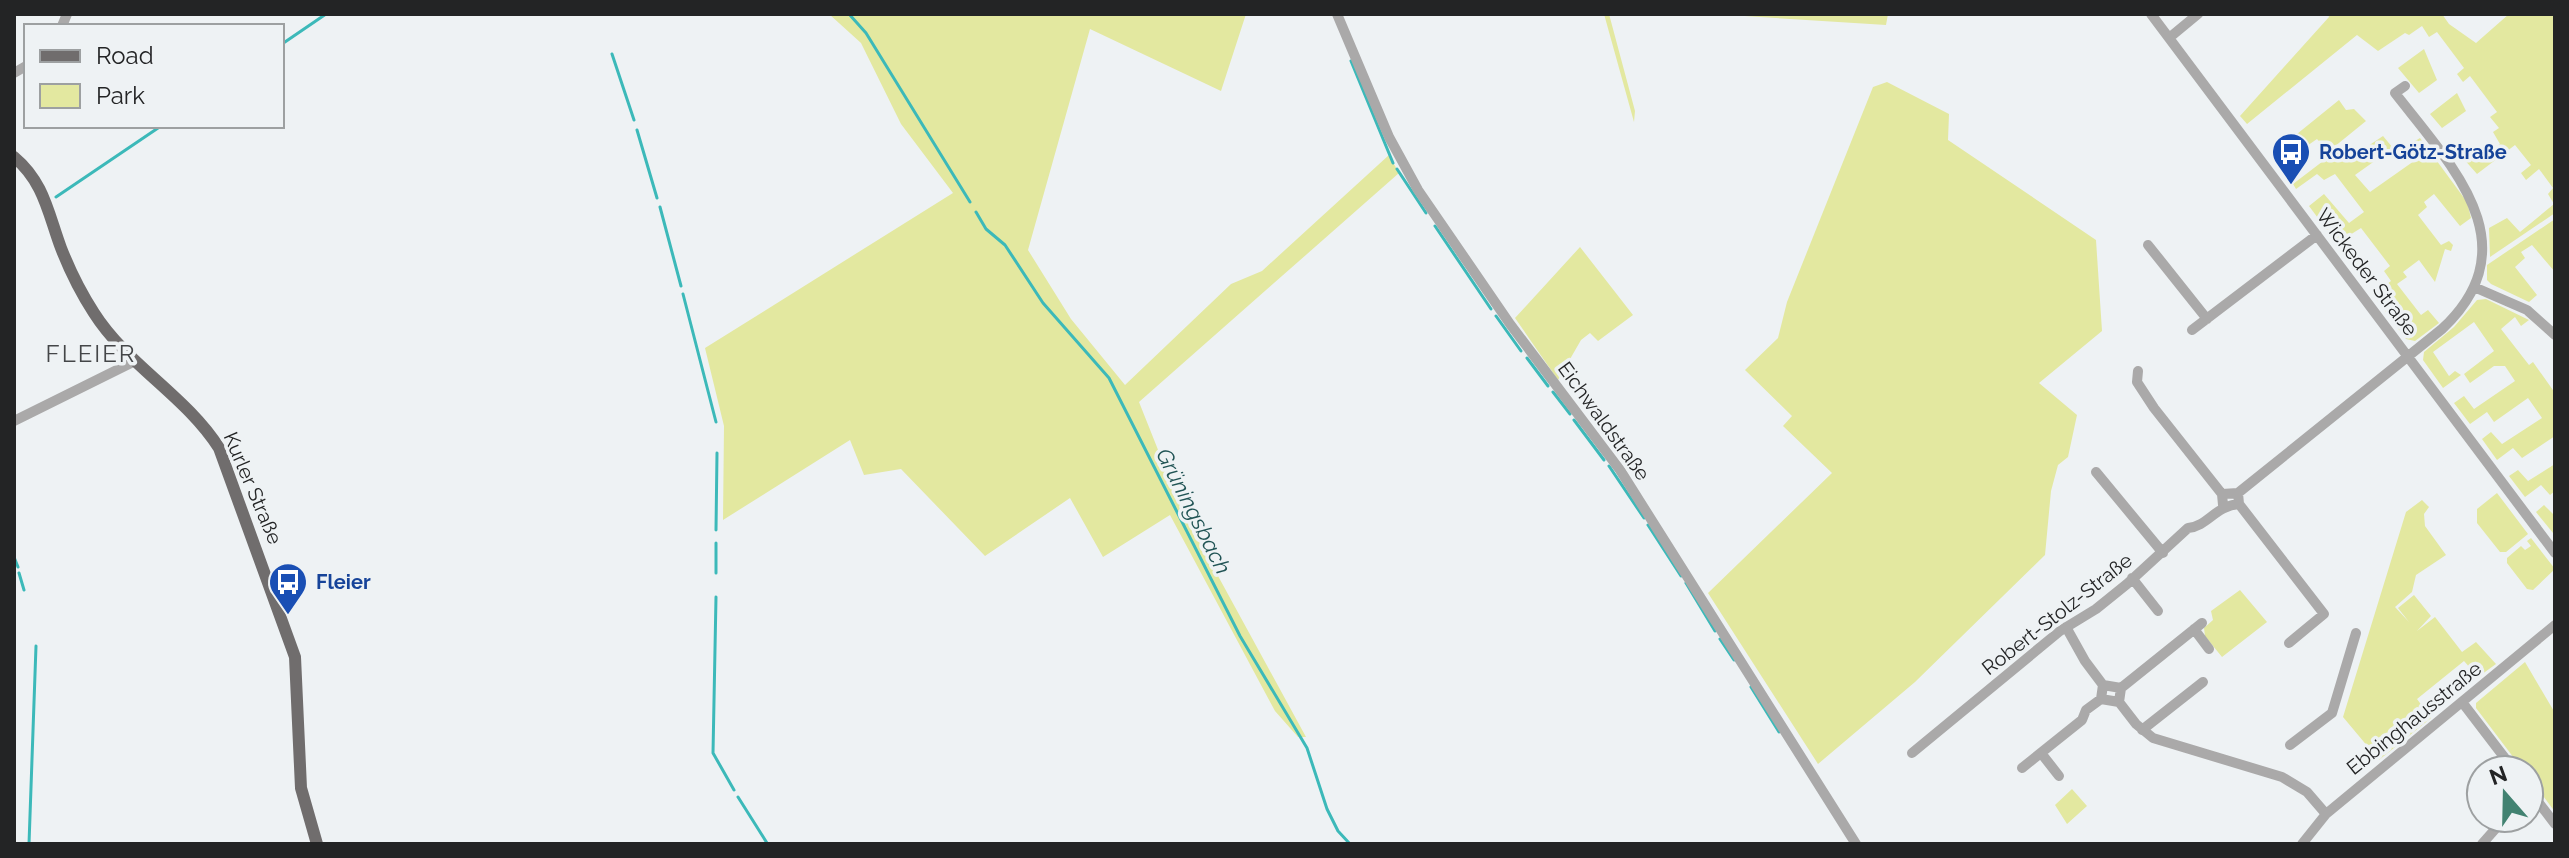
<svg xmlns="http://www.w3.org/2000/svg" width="2569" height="858" viewBox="0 0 2569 858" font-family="Raleway,sans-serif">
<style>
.green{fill:#e3e8a0}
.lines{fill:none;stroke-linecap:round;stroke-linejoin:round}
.stream{stroke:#3cb9b9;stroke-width:3}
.minor{stroke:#aaa9a9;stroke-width:10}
.major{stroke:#706d6d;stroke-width:12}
.labels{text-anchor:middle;stroke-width:7;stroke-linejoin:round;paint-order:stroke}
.transit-label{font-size:20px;font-weight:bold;fill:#164399;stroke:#eef2f4;text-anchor:start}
.street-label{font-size:20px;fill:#232425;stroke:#eef2f4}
.water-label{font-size:22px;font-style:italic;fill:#215455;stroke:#eef2f4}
.quarter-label{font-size:24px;letter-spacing:2px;fill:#444648;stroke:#eef2f4}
</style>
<rect width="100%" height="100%" fill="#eef2f4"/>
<path class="green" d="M829,14H1246L1221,91L1090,29L1028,250L1071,319L1125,385L1231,284L1262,271L1389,155L1399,173L1139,402L1182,510L1306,737H1298L1275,711L1170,515L1103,557L1070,498L985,556L901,469L864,475L850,440L723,520L724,426L705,348L953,193L901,124L861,43Z
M1604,14H1609L1635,111L1634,122Z
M1713,14H1888L1886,25Z
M2328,14H2442L2449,24L2476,43L2509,14H2555V213L2490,257L2489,228L2507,218L2520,232L2554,204L2548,194L2553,188L2539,169L2526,180L2521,173L2531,165L2515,145L2477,174L2462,157L2475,147L2482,155L2500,144L2493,132L2499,128L2490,117L2497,112L2470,76L2463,82L2457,74L2464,68L2437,32L2429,37L2422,26L2409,35L2405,33L2378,51L2357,35L2247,124L2240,116L2329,17Z
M2424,49L2437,80L2419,93L2398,68Z
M1887,82L1949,114L1948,140L2096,240L2102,331L2039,383L2077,415L2068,457L2058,465L2051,491L2045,555L1915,682L1818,764L1708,593L1832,473L1783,426L1792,416L1745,370L1778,338L1787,302L1873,87Z
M2457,93L2466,111L2442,128L2430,114Z
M2339,100L2346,110L2354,109L2366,121L2334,147L2344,162L2383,136L2393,148L2355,175L2370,192L2424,154L2415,141L2420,138L2467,202L2471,218L2460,226L2434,194L2424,202L2427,207L2418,215L2441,245L2449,241L2453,245L2451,251L2445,249L2435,282L2419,260L2403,272L2407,277L2397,284L2421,315L2428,310L2439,323L2415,341L2406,339L2373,295L2391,281L2384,271L2390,266L2361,228L2345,238L2372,274L2364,280L2309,206L2324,194L2349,223L2364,212L2335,174L2324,180L2317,174L2296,189L2293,184L2331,155L2317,139L2301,150L2292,138Z
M2555,219V272L2532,245L2521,252L2525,258L2515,267L2537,295L2529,302L2491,284L2487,280V265Z
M1580,247L1633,315L1598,341L1590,333L1581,340L1558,380L1515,318Z
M2486,299L2529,320L2521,326L2515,317L2501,329L2529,365L2533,362L2555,393V436L2522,458L2513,448L2497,460L2482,439L2491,432L2502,444L2542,418L2528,398L2494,422L2487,412L2470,424L2454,403L2464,396L2474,409L2515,381L2505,366H2494L2470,383L2464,374L2494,351L2474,322L2433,352L2449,376L2455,371L2461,375L2443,388L2423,360L2424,352L2454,327L2477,300Z
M2555,464V491L2550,495L2541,485L2525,497L2509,476L2518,470L2528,481Z
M2497,493L2528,534L2506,552H2500L2477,523V509Z
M2422,500L2429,507L2424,514L2425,526L2446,555L2416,575L2412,592L2395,607L2409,622L2398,608L2414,595L2431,616L2417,631L2435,617L2462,652L2476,642L2496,664L2478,677L2464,661L2417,699L2431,718L2379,760L2343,717L2406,512Z
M2544,505L2555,516L2553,533L2536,512Z
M2531,538L2555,569L2533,590L2527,589L2507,563V558L2521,546L2525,550L2531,546L2527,541Z
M2240,590L2267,622L2222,657L2205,636L2204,628L2213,620L2211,611Z
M2525,662L2555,713V812L2529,777V770H2523L2476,708V703Z
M2072,789L2087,806L2067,824L2055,805Z"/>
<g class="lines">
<path class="stream" d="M849,14L866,33L970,202
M282,44L326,14
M612,54L634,120
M1351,61L1393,163
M637,130L657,198
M1397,169L1426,213
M56,197L161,126
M660,207L681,286
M976,212L986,229L1005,245L1043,303L1109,378L1240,636L1307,748L1327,809L1338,831L1350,844
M1435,226L1491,309
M683,294L716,422
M1496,316L1521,351
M1527,358L1548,386
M1553,392L1570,414
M1574,420L1604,460
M1609,466L1644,518
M1648,525L1681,576
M716,530L717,453
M14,557L18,567
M19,573L24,590
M716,573V543
M1686,583L1715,631
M716,597L713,753L734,790
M1720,639L1734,660
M1751,687L1779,732
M738,797L767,843
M29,844L36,646"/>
<path class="minor" d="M1337,14L1389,137L1418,190L1510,324L1620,470L1856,844
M2151,14L2555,553
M62,26L67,14
M2169,38L2198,14
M14,73L26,66
M2148,245L2207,319
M2474,287L2527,310L2555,335
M2192,330L2317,235
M2138,371L2137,382L2154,408L2222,494
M14,421L135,361
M2096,472L2163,553
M2239,504L2324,614L2289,643
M2223,505L2222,494L2238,493L2442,329C2532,245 2451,165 2395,93L2405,86
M2132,578L2158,611
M2066,627L2085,661L2103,685L2101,699L2119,702
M2194,629L2209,649
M2103,685L2121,688L2119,702L2136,724L2153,738L2282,777L2307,792L2326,814
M2121,688L2202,623
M2462,702L2514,770
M2142,730L2203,682
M2290,745L2332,713L2356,633
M1912,753L2060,631L2096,609L2127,584L2188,528C2208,526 2215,506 2239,504L2238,493
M2041,753L2059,776
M2022,768L2082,720L2086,710L2101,699
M2529,790L2555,824
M2302,844L2326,814L2555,625
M2482,844L2505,818"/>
<path class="major" d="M14,157C44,182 48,213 61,248C70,271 81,293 94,313C127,365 186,396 219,448L295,657L301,788L317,844"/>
</g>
<defs>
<g id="bus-pin" transform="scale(2)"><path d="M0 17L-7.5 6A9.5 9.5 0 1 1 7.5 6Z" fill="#1a4fb4" stroke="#eef2f4"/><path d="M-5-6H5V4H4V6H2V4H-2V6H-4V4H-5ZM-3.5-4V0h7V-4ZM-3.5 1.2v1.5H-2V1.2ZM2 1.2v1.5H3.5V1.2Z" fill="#fff"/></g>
</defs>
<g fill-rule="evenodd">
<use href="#bus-pin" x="2291" y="152"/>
<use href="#bus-pin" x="288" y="582"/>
</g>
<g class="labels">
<g class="transit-label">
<text x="2319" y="159">Robert-Götz-Straße</text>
<text x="316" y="589">Fleier</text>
</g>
<g class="street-label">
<text transform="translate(2367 272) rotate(53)" y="7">Wickeder Straße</text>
<text transform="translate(1604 421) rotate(54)" y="7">Eichwaldstraße</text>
<text transform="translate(253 488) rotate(67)" y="7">Kurler Straße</text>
<text transform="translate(2057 614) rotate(-38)" y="7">Robert-Stolz-Straße</text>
<text transform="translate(2414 718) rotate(-39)" y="7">Ebbinghausstraße</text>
</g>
<g class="water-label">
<text transform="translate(1194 511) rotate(63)" y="8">Grüningsbach</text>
</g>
<g class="quarter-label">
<text x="91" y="362">FLEIER</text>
</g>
</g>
<rect width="2569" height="858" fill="none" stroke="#232425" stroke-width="32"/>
<rect x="24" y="24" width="260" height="104" fill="#eef2f4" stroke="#9da0a1" stroke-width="2"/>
<rect x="40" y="50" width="40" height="12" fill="#706d6d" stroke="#9da0a1" stroke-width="2"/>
<text x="96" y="64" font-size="24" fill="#232425">Road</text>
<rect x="40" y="84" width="40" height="24" fill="#e3e8a0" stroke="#9da0a1" stroke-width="2"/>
<text x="96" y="104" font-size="24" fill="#232425">Park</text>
<g transform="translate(2505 794) rotate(340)"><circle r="38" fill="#eef2f4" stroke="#9da0a1" stroke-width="2"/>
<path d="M0-6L14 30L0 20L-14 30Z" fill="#428271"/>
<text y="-12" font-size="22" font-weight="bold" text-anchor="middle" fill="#232425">N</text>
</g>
</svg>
